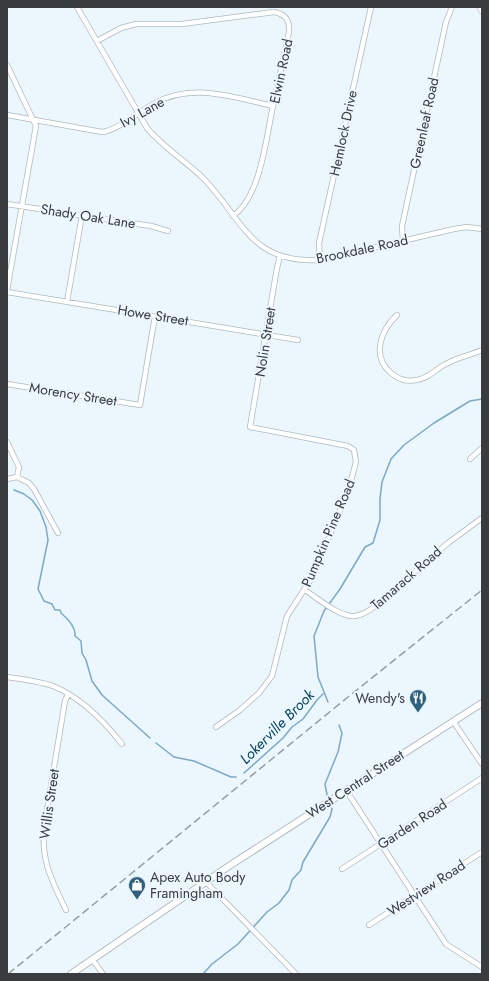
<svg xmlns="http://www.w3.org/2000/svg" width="489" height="981" viewBox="0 0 489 981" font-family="Jost,sans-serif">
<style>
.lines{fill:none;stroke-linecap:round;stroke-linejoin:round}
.stream{stroke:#7aaac7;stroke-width:1.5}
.minor-casing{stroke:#afb9c0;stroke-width:6}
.tertiary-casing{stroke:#afb9c0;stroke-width:7}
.secondary-casing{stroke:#afb9c0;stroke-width:8}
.minor{stroke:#fff;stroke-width:4.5}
.tertiary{stroke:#fff;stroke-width:5.5}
.secondary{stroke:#fff;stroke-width:6}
.rail{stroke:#969ea3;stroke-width:1.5;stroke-dasharray:8 4;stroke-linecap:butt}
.labels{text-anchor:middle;stroke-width:4;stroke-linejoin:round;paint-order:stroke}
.street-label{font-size:14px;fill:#383c3f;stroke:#ebf6fd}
.poi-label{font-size:14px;fill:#383c3f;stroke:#ebf6fd;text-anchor:end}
.water-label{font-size:15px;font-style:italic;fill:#014562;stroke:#ebf6fd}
</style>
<rect width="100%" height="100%" fill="#ebf6fd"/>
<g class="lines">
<path class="stream" d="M14,490L24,494L32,500L40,511L46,527L48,540L38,589L44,601L52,604L55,610H60L61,613C67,618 76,627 75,636L81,641L82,653L86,660L92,681L102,695L150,738
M328,702L318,677L314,636L324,611L340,589L365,547L373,543L380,520V499L382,482L391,459L404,445L434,423L470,401L482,399
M156,743L174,757L194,761L231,777H236
M244,773L283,738L292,727L303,719L317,700L323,694
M328,800L325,784L338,752L342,733L339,725
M203,974L212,964L238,944L267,912L279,903L289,890L292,880L301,870L303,862L330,817L332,809L330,804"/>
<g class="minor-casing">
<path id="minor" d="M77,7L147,128C163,147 184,160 202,177C243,218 249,264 320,260L454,229L467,227L482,229
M97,41L121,28L136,24H182L274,12C285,14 290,20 289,32C284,57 278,82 273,106C266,138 261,196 233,216
M7,65L36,126L7,290
M7,115L102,132C118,130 139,112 153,104C192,82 233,97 273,106
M7,204L151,226L168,231
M403,241L402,226L446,22L452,7
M320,260L319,243L371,7
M7,292L298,340
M67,302L82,215
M397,315C381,330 371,356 391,373C398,379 407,382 416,380C429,379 436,368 448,363C459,357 471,355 482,350
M7,384L140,405L155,316
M7,442L19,467L17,477
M470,459L482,448
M7,479L17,477L29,483L34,489L58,533
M305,590C317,598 341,618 355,616C363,615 369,611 375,606L448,543L482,518
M7,677C22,679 39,681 53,686C80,697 104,721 122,744
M453,721L482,764
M216,727L240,710L259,693L272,676L287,616L313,576L349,488L356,462L354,450L348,446L250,427L277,268L280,256
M346,790L446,944L482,967
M342,869L482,778
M206,882L296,974
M66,910C52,881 41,861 44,828L65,701L68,694
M369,925L482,852
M92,959L103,974"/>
</g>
<g class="tertiary-casing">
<path id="tertiary" d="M480,7L482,11"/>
</g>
<g class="secondary-casing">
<path id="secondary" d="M71,974L229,866L482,703"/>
</g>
<use href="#minor" class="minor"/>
<use href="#tertiary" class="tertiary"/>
<use href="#secondary" class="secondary"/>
<path class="rail" d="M8,974L348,697L482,590"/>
</g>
<defs>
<g id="restaurant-pin" transform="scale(0.9)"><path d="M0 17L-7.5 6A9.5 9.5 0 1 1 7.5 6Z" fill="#2d617d" stroke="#ebf6fd"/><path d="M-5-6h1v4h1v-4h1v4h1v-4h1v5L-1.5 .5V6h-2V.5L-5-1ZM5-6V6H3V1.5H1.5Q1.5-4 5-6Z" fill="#fff"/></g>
<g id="shop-pin" transform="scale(0.9)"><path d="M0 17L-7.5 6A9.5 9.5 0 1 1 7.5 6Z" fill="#2d617d" stroke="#ebf6fd"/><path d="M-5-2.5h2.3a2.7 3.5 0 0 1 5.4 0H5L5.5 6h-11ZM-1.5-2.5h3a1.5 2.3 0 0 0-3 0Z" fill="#fff"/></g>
</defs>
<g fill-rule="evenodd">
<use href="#restaurant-pin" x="418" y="698"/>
<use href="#shop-pin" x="137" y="885"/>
</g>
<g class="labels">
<g class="street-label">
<text transform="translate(281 71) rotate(-78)" y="5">Elwin Road</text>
<text transform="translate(142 112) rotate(-29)" y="5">Ivy Lane</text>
<text transform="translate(424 123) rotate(-78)" y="5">Greenleaf Road</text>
<text transform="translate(343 133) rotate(-78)" y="5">Hemlock Drive</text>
<text transform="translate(88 216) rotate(9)" y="5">Shady Oak Lane</text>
<text transform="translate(362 249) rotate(-12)" y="5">Brookdale Road</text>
<text transform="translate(153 315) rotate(9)" y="5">Howe Street</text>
<text transform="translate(265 342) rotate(-81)" y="5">Nolin Street</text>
<text transform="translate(73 394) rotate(9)" y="5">Morency Street</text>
<text transform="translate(328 533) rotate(-67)" y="5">Pumpkin Pine Road</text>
<text transform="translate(406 578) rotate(-41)" y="5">Tamarack Road</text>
<text transform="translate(355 784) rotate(-33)" y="5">West Central Street</text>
<text transform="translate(49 804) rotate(-82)" y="5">Willis Street</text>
<text transform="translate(412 824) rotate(-33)" y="5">Garden Road</text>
<text transform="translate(426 888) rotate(-33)" y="5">Westview Road</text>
</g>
<g class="poi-label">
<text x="405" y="703">Wendy's</text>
<text x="150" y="882" text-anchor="start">Apex Auto Body<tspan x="150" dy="16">Framingham</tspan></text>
</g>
<g class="water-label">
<text transform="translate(277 727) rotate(-45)" y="5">Lokerville Brook</text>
</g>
</g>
<rect width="489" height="981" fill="none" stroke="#383c3f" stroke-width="16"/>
</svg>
